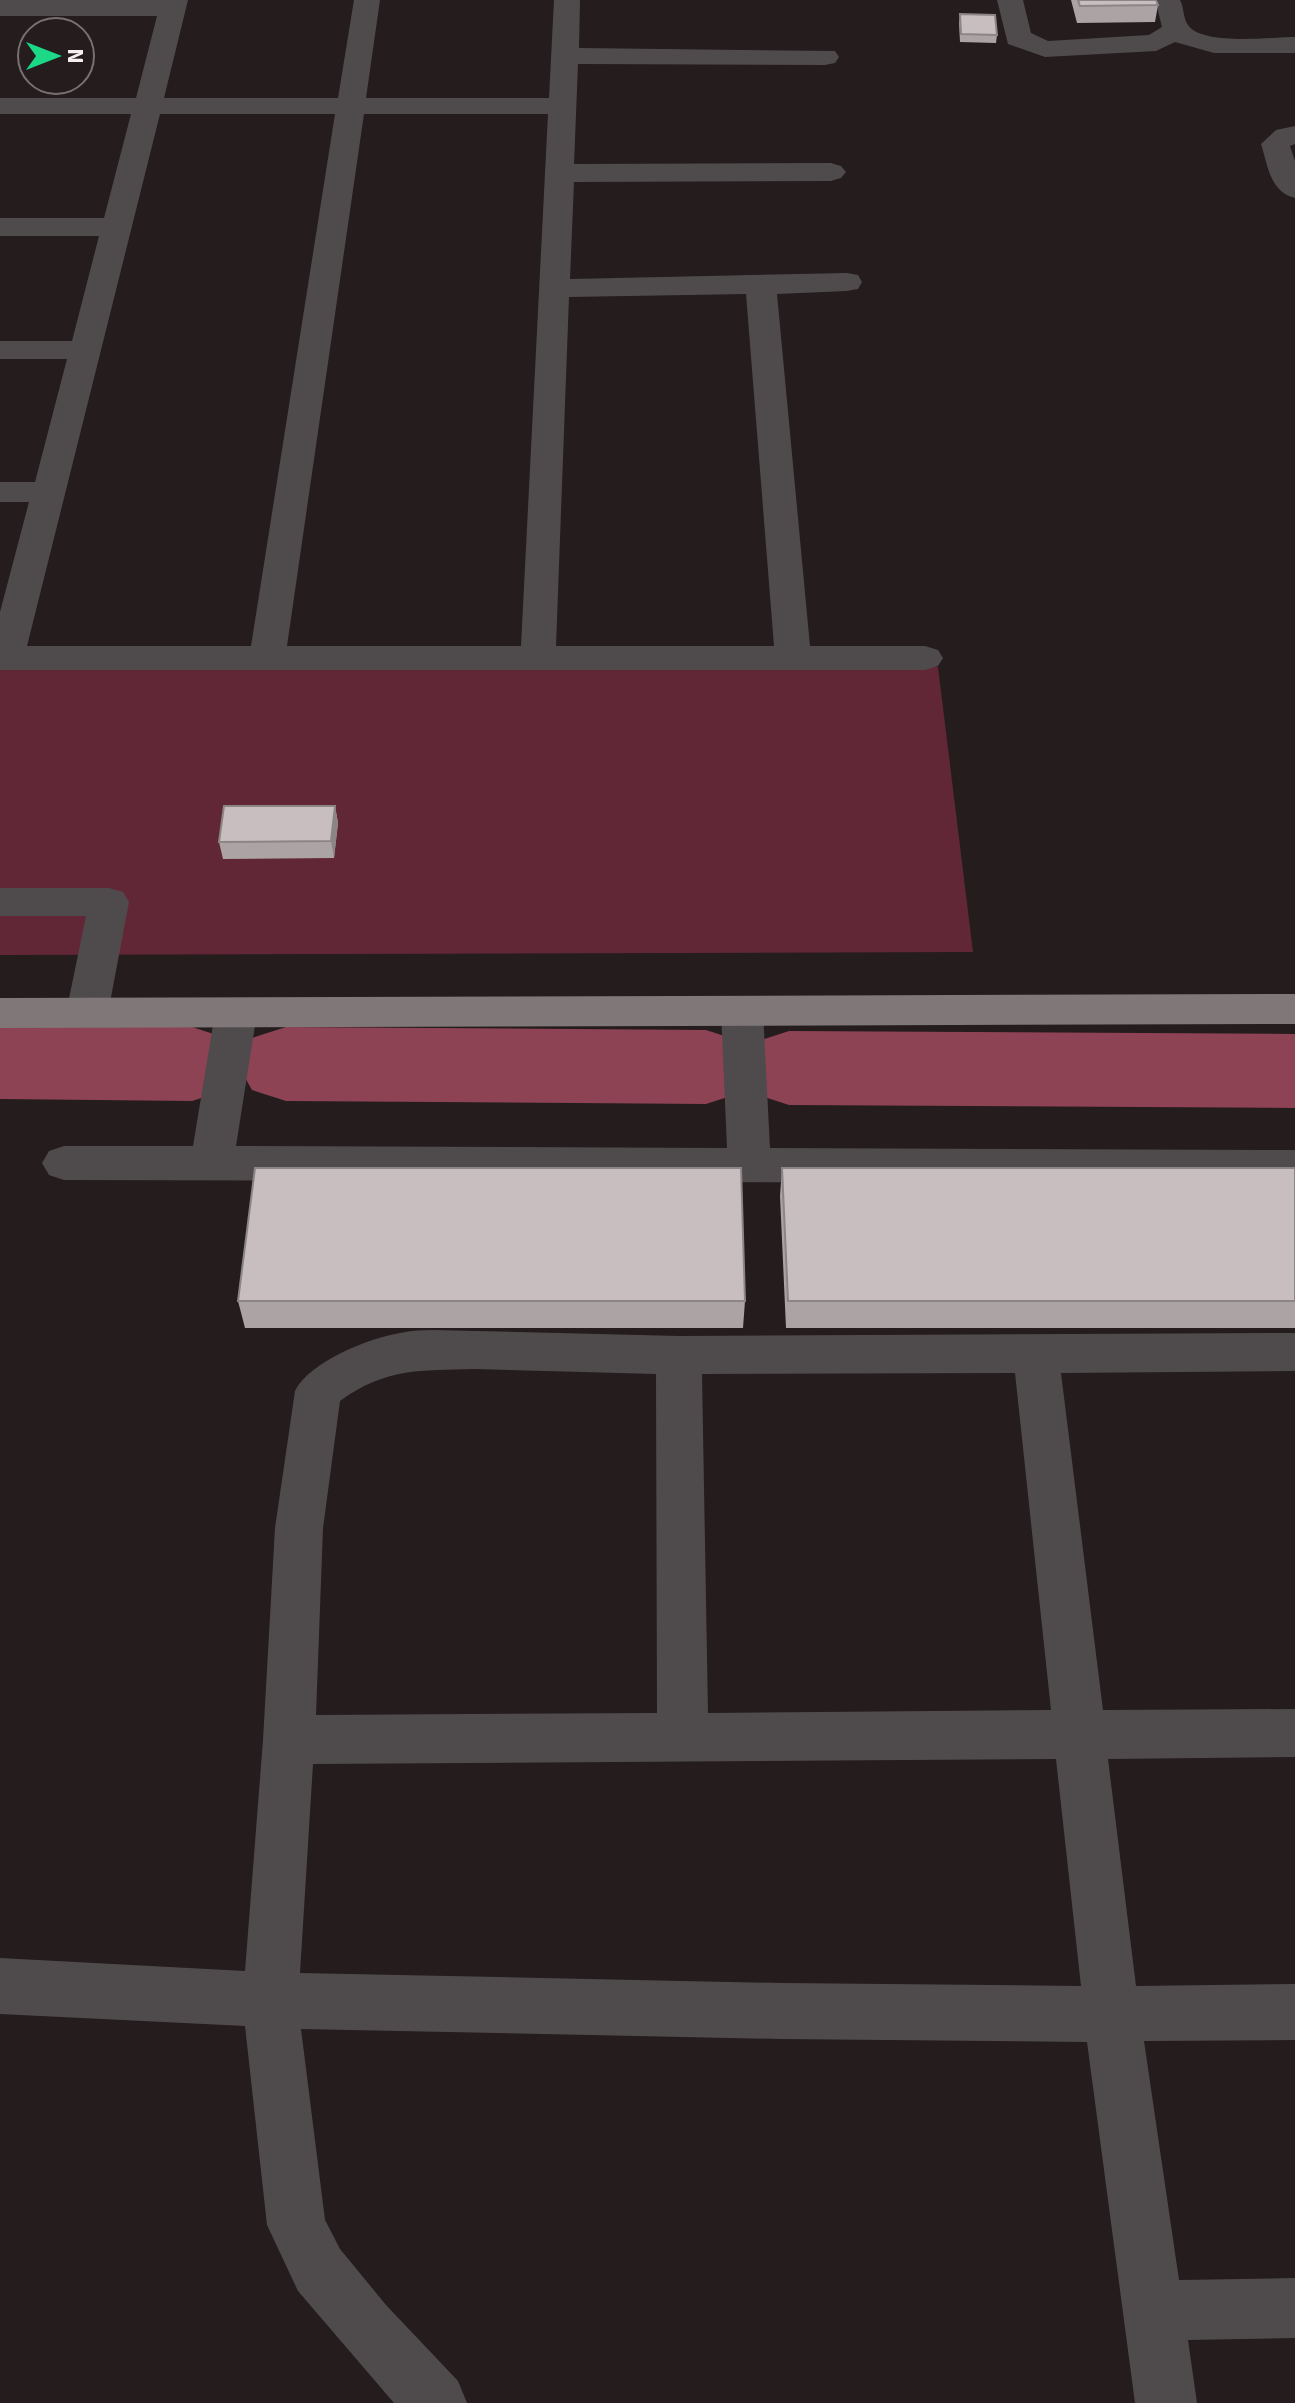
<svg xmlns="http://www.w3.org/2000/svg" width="1295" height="2403" viewBox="0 0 1295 2403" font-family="Signika,sans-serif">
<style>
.green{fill:#622736}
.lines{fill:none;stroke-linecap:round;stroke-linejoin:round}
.river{fill:#8e4354;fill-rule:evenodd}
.minor{fill:#4f4b4c;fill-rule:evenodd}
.major{fill:#7f7778;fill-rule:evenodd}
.wall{fill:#aca3a4}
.shaded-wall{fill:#8c8586}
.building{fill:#c8bebf;stroke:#8c8586;stroke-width:2}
</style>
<rect width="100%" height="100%" fill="#241c1d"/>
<path class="green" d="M938,667L973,952L0,955V670Z"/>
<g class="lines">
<path class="river" d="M0,1025L192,1027L226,1038L239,1061L252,1038L286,1027L706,1030L740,1041L748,1054L755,1042L789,1031L1295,1034V1108L789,1105L755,1094L747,1081L740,1093L706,1104L286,1101L252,1090L239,1067L226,1090L192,1101L0,1099Z"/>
<path class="minor" d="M0,0H188L164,98H338L354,0H380L366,98H549L554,0H580L579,48L835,51L839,57L835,63L825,65L578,64L574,164L831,163L841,166L846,172L841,178L831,181L574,182L570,279L847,273L858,275L862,282L858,289L847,291L777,294L810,646H925L938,650L943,658L938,666L925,670H0V612L29,502H0V482H35L67,359H0V341H72L99,236H0V218H104L131,114H0V98H136L157,16H0ZM160,114H335L251,646H27ZM364,114H548L521,646H287ZM746,294L774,646H556L569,297Z
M997,0H1023L1031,33L1048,41L1149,35L1162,27L1156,3L1158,0H1180C1184,7 1183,18 1188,25C1202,46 1272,37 1295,37V53H1214L1175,42L1156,51L1045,57L1008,44Z
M1295,126V144L1290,146L1295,161V198C1270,192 1268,166 1261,144L1276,130Z
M0,888H109L123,892L129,902L108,1013L102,1024L87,1028L72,1024L66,1013L86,916H0Z
M742,996L757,1000L763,1011L770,1148L1295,1150V1184L64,1180L49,1175L42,1163L49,1151L64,1146H193L215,1013L221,1002L236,998L251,1002L257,1013L236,1146L727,1148L721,1011L727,1000Z
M475,1331L679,1336L1295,1333V1371L1061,1373L1103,1710L1295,1709V1757L1108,1759L1136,1986L1295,1984V2040L1144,2041L1179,2280L1295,2278V2338L1188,2340L1197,2403H1135L1087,2042L782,2039L301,2029L325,2220L340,2249L386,2305L458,2381L467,2403H394L298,2291L267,2225L245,2026L0,2014V1958L245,1971L263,1740L275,1528L295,1391C309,1362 369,1338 400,1333C424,1328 451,1331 475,1331ZM475,1369L656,1374L657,1713L316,1715L323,1528L340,1401C387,1367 420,1371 475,1369ZM1015,1373L1051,1710L708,1713L702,1374ZM1056,1759L1081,1986L782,1983L300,1973L313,1764Z"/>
<path class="major" d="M1295,994V1024L0,1028V998Z"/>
</g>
<path class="wall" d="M1071,0H1156L1158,5L1155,22L1077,23Z
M960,14L997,35L996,43L960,42L959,23Z
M335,806L338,823L334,858L223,859L219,842Z
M782,1168H1295V1328H786L780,1196Z
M238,1301H745L743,1328H245Z"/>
<path class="shaded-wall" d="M335,806L338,823L334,858L331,841Z"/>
<path class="building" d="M1078,0H1156L1158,5L1080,6Z
M960,14L995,15L997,35L961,34Z
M224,806H335L331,841L219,842Z
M255,1168H741L745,1301H238Z
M782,1168H1295V1301H788Z"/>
<g transform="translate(56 56) rotate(90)"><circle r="38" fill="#241c1d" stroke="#787171" stroke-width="2"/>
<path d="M0-6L14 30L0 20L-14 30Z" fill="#1cd988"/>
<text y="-12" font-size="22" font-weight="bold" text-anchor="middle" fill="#f5f0f0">N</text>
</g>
</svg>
